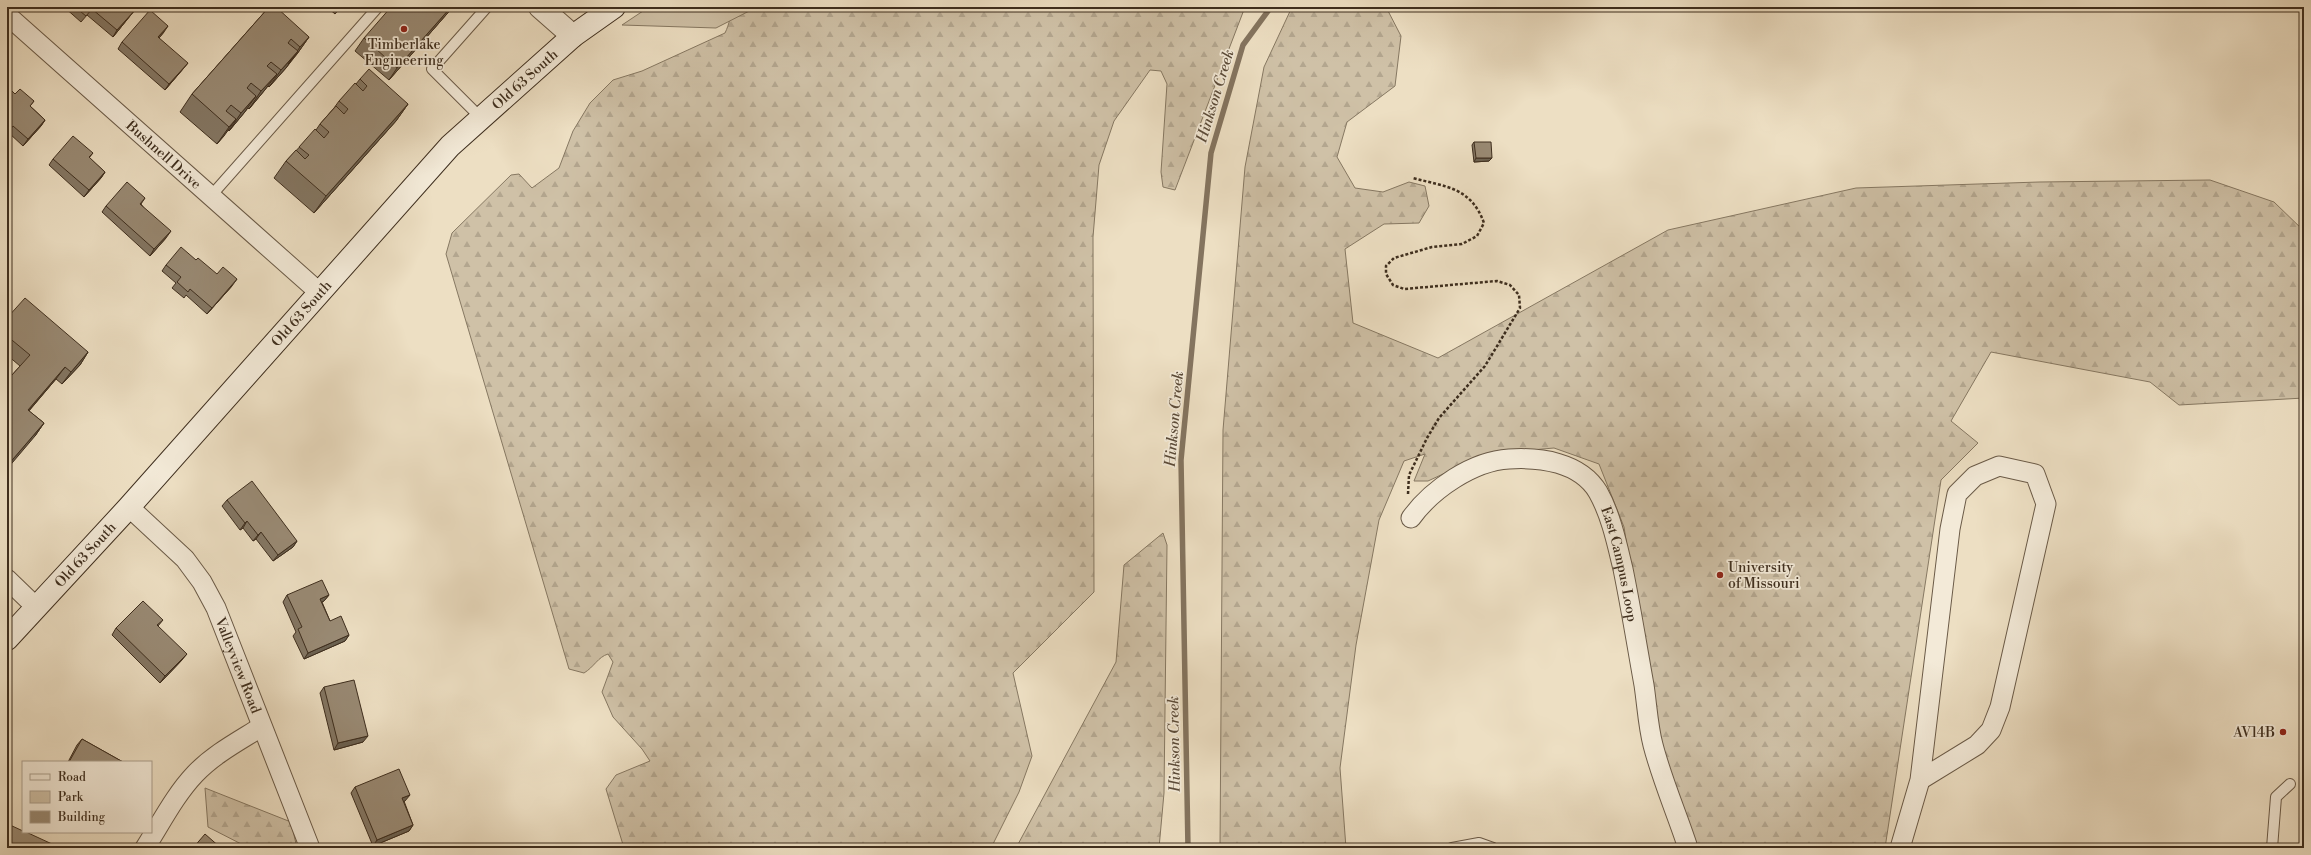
<svg xmlns="http://www.w3.org/2000/svg" width="2311" height="855" viewBox="0 0 2311 855" font-family="'Libre Bodoni',serif">
<style>
.forest{fill:url(#forest-firs);stroke:#867862}
.park{fill:#cfc1a7;stroke:#867862}
.lines{fill:none;stroke-linecap:round;stroke-linejoin:round}
.stream{stroke:#84745f;stroke-width:5.5}
.service-casing{stroke:#6a5a47;stroke-width:12}
.minor-casing{stroke:#6a5a47;stroke-width:21}
.tertiary-casing{stroke:#6a5a47;stroke-width:24}
.secondary-casing{stroke:#3e2e1e;stroke-width:24}
.path{stroke:#3e2e1e;stroke-width:2.5;stroke-dasharray:3 2;stroke-linecap:butt}
.service{stroke:#f3ead8;stroke-width:10}
.minor{stroke:#f3ead8;stroke-width:19}
.tertiary{stroke:#f3ead8;stroke-width:22}
.secondary{stroke:#f3ead8;stroke-width:22}
.wall{fill:#847764;stroke:#3e2e1e}
.shaded-wall{fill:#6b6151;stroke:#3e2e1e}
.building{fill:#998a74;stroke:#3e2e1e}
.poi-dot{fill:#8f2418;stroke:#f3ead8;stroke-width:1.5}
.labels{text-anchor:middle;stroke-width:3.5;stroke-linejoin:round;paint-order:stroke}
.poi-label{font-size:14px;fill:#3e2e1e;stroke:#f3ead8}
.street-label{font-size:14px;fill:#3e2e1e;stroke:#f3ead8}
.water-label{font-size:15px;font-style:italic;fill:#5b4b39;stroke:#f3ead8}
</style>
<defs>
<pattern id="forest-firs" width="22" height="20" patternUnits="userSpaceOnUse"><rect width="22" height="20" fill="#cfc1a7"/><path d="M5 1l3.5 6h-7zM16 11l3.5 6h-7z" fill="#b3a68f"/></pattern>
</defs>
<rect width="100%" height="100%" fill="#eddfc3"/>
<filter id="stains"><feTurbulence type="fractalNoise" baseFrequency=".005" numOctaves="4"/><feColorMatrix values="0 0 0 0 .2 0 0 0 0 .09 0 0 0 0 .02 0 0 0 .5 -.17"/></filter>
<radialGradient id="worn" r=".72"><stop offset=".6" stop-color="#630" stop-opacity="0"/><stop offset="1" stop-color="#630" stop-opacity=".3"/></radialGradient>
<path class="forest" d="M736,7H1245L1175,190L1163,187L1161,172L1167,84L1161,71L1150,70L1114,121L1099,165L1093,237L1094,592L1013,673L1032,756L1019,792L991,848H624L606,789L616,775L650,761L642,749L613,717L602,692L613,662L608,654C598,657 594,667 584,673L569,669L446,254L452,233L511,175L519,174L532,188L559,168L573,131L590,103L613,80L642,71L725,33C730,23 729,17 736,7Z
M1292,7H1386L1401,36L1395,86L1347,122L1337,157L1355,188L1383,192L1409,182L1425,186L1429,206L1419,223L1384,224L1345,249L1353,323L1438,358L1668,230L1856,188L2039,182L2210,180L2274,202L2304,231V398L2179,405L2150,382L1991,352L1951,421L1978,443L1941,480L1885,848H1698L1658,744L1624,527L1599,464L1554,448L1486,454L1428,481H1414L1425,454L1404,461L1379,520L1356,645L1340,768L1346,848H1220L1223,430L1245,167L1264,67Z
M1163,533L1167,545L1164,793L1159,848H1016L1116,662L1124,565Z
M205,788L291,822L297,848H249L208,827Z"/>
<path class="park" d="M649,7H757L716,28L622,25Z"/>
<g class="lines">
<path class="stream" d="M1188,848L1181,460L1211,153L1243,45L1271,7"/>
<g class="service-casing">
<path id="service" d="M481,118L432,69L487,7
M210,197L378,7
M1452,848L1479,843L1493,848
M2272,848L2276,797L2290,784"/>
</g>
<g class="minor-casing">
<g id="minor">
<path id="s1" d="M7,15L320,293"/>
<path id="s2" d="M129,507L185,559L202,582L216,608L310,848"/>
<path id="s3" d="M1411,518C1432,489 1473,461 1509,459C1540,457 1580,462 1598,492C1611,515 1617,544 1623,569C1631,608 1637,646 1644,685C1647,705 1648,726 1653,745C1662,780 1677,814 1688,848"/>
<path d="M7,579L36,607"/>
<path d="M145,848C161,823 175,795 195,774C214,754 239,741 261,727"/>
<path d="M1900,848L1920,780L1950,529L1957,494L1975,476L1999,466L2035,474L2046,504L2000,707L1991,730L1977,745L1920,780"/>
</g>
</g>
<g class="tertiary-casing">
<path id="tertiary" d="M540,7L573,36"/>
</g>
<g class="secondary-casing">
<g id="secondary">
<path id="s4" d="M7,639L129,507L450,146L573,36L614,7"/>
</g>
</g>
<path class="path" d="M1408,494L1409,475L1427,438L1439,418L1485,366L1520,308L1519,295L1510,285L1497,281L1404,289L1393,285L1386,274V266L1394,258L1432,247L1462,244L1477,236L1484,223C1471,187 1446,187 1413,178"/>
<use href="#service" class="service"/>
<use href="#minor" class="minor"/>
<use href="#tertiary" class="tertiary"/>
<use href="#secondary" class="secondary"/>
</g>
<path class="wall" d="M64,7H131L130,16L113,37L87,15L81,22Z
M269,7L309,37L297,54L286,68L269,87L268,86L264,91L249,109L248,108L244,113L229,131L228,130L217,144L180,112L192,94Z
M327,7H341L335,14Z
M453,7L389,80L355,51L364,38Z
M164,32L159,38L183,69L165,90L118,49L122,42Z
M360,79L408,104L396,121L314,213L274,178L286,161L316,130L320,124L334,108L339,101L356,84Z
M7,86L15,94L34,101L30,106L45,120L41,126L23,146L9,133L7,135Z
M1474,142L1492,158L1489,161L1474,162L1472,145Z
M93,153L89,158L105,172L101,178L84,197L49,165L53,159Z
M145,198L141,204L166,238L150,256L102,212L106,206Z
M196,260L232,286L207,314L186,295L184,298L172,288L176,283L162,271L166,265Z
M7,318L88,352L80,365L62,384L56,379L29,411L44,423L35,436L12,375L20,366L7,355Z
M227,500L297,541L293,547L273,561L256,539L253,541L243,528L240,530L222,506Z
M287,595H329L324,601L322,602L330,621L349,635L345,641L304,659L293,636L296,632L283,602Z
M163,620L158,626L182,660L160,683L112,635L116,628Z
M324,687L363,742L334,750L320,693Z
M82,739L123,762H68L77,745Z
M355,787L405,801H404L413,825L409,831L373,846L351,793Z"/>
<path class="shaded-wall" d="M451,7H453L389,80L397,68Z
M135,10L130,16L113,37L117,30Z
M168,26L164,32L154,44L158,37Z
M309,37L297,54L288,64L300,47Z
M298,51L286,68L269,87L281,70Z
M188,63L183,69L165,90L169,84Z
M277,74L264,91L249,109L261,91Z
M256,96L244,113L229,131L241,113Z
M408,104L396,121L314,213L326,196Z
M236,119L224,136L217,144L229,127Z
M45,120L41,126L23,146L28,139Z
M1476,158H1492L1489,161L1474,162Z
M105,172L101,178L84,197L89,190Z
M171,231L166,238L150,256L154,249Z
M237,279L232,286L207,314L212,308Z
M88,352L80,365L62,384L71,372Z
M65,367L56,379L19,422L28,410Z
M44,423L35,436L7,469V466Z
M247,521L243,528L240,530L245,523Z
M261,532L256,539L253,541L258,535Z
M297,541L293,547L273,561L278,555Z
M329,595L324,601L316,605L320,599Z
M349,635L345,641L304,659L308,653Z
M187,654L182,660L160,683L165,676Z
M368,736L363,742L334,750L338,743Z
M410,795L405,801L398,804L402,798Z
M413,825L409,831L373,846L377,840Z"/>
<path class="building" d="M75,7H131L135,10L117,30L92,9L86,16Z
M269,7H276L309,37L300,47L291,39L288,43L298,51L281,70L271,62L267,66L277,74L261,91L251,83L247,88L256,96L241,113L231,105L226,111L236,119L229,127L192,94Z
M391,7H451L397,68L364,38Z
M150,10L168,26L158,37L188,63L169,84L122,42Z
M369,69L408,104L326,196L286,161L296,150L305,159L309,155L299,147L315,129L324,138L329,132L320,124L336,106L344,114L348,109L339,101L355,83L363,91L367,86L360,79Z
M7,86L15,94L20,89L34,101L30,106L45,120L28,139L13,126L7,134Z
M73,136L93,153L89,157L105,172L89,190L53,159Z
M1474,142H1491L1492,158H1476Z
M127,182L145,198L140,204L171,231L154,249L106,206Z
M181,247L196,260L198,258L217,274L223,267L237,279L212,308L190,289L188,292L177,282L181,277L166,265Z
M25,298L88,352L71,372L65,367L28,410L44,423L7,466V370L12,375L30,355L7,336V318Z
M252,481L297,541L278,555L261,532L258,535L247,521L245,523L227,500Z
M322,580L329,595L320,599L330,621L341,616L349,635L308,653L298,629L302,627L287,595Z
M143,601L163,620L157,625L187,654L165,676L116,628Z
M354,680L368,736L338,743L324,687Z
M82,739L123,762H69Z
M399,769L410,795L402,798L413,825L377,840L355,787Z
M10,825L23,831V832H26L52,844L50,848H7V831Z
M205,834L221,848H193Z"/>
<g class="poi-dot">
<circle cx="404" cy="29" r="4"/>
<circle cx="1720" cy="575" r="4"/>
<circle cx="2283" cy="732" r="4"/>
</g>
<g class="labels">
<g class="poi-label">
<text x="404" y="49">Timberlake<tspan x="404" dy="16">Engineering</tspan></text>
<text x="1728" y="572" text-anchor="start">University<tspan x="1728" dy="16">of Missouri</tspan></text>
<text x="2275" y="737" text-anchor="end">AV14B</text>
</g>
<g class="street-label">
<text dy="5" stroke="none"><textPath href="#s4" startOffset="763">Old 63 South</textPath></text>
<text dy="5" stroke="none"><textPath href="#s1" startOffset="210">Bushnell Drive</textPath></text>
<text dy="5" stroke="none"><textPath href="#s4" startOffset="439">Old 63 South</textPath></text>
<text dy="5" stroke="none"><textPath href="#s4" startOffset="115">Old 63 South</textPath></text>
<text dy="5" stroke="none"><textPath href="#s3" startOffset="293">East Campus Loop</textPath></text>
<text dy="5" stroke="none"><textPath href="#s2" startOffset="196">Valleyview Road</textPath></text>
</g>
<g class="water-label">
<text transform="translate(1215 96) rotate(-73)" y="5">Hinkson Creek</text>
<text transform="translate(1174 419) rotate(-85)" y="5">Hinkson Creek</text>
<text transform="translate(1174 744) rotate(-91)" y="5">Hinkson Creek</text>
</g>
</g>
<rect width="2311" height="855" fill="none" stroke="#eddfc3" stroke-width="24"/>
<rect x="8" y="8" width="2295" height="839" fill="none" stroke="#3e2e1e" stroke-width="2"/>
<rect x="12" y="12" width="2287" height="831" fill="none" stroke="#3e2e1e"/>
<rect x="22" y="761" width="130" height="72" fill="#f3ead8" stroke="#ab9f8e"/>
<rect x="30" y="774" width="20" height="6" fill="#f3ead8" stroke="#ab9f8e"/>
<text x="58" y="781" font-size="12" fill="#3e2e1e">Road</text>
<rect x="30" y="791" width="20" height="12" fill="#cfc1a7" stroke="#ab9f8e"/>
<text x="58" y="801" font-size="12" fill="#3e2e1e">Park</text>
<rect x="30" y="811" width="20" height="12" fill="#998a74" stroke="#ab9f8e"/>
<text x="58" y="821" font-size="12" fill="#3e2e1e">Building</text>
<rect width="100%" height="100%" filter="url(#stains)"/>
<rect width="100%" height="100%" fill="url(#worn)"/>
</svg>
